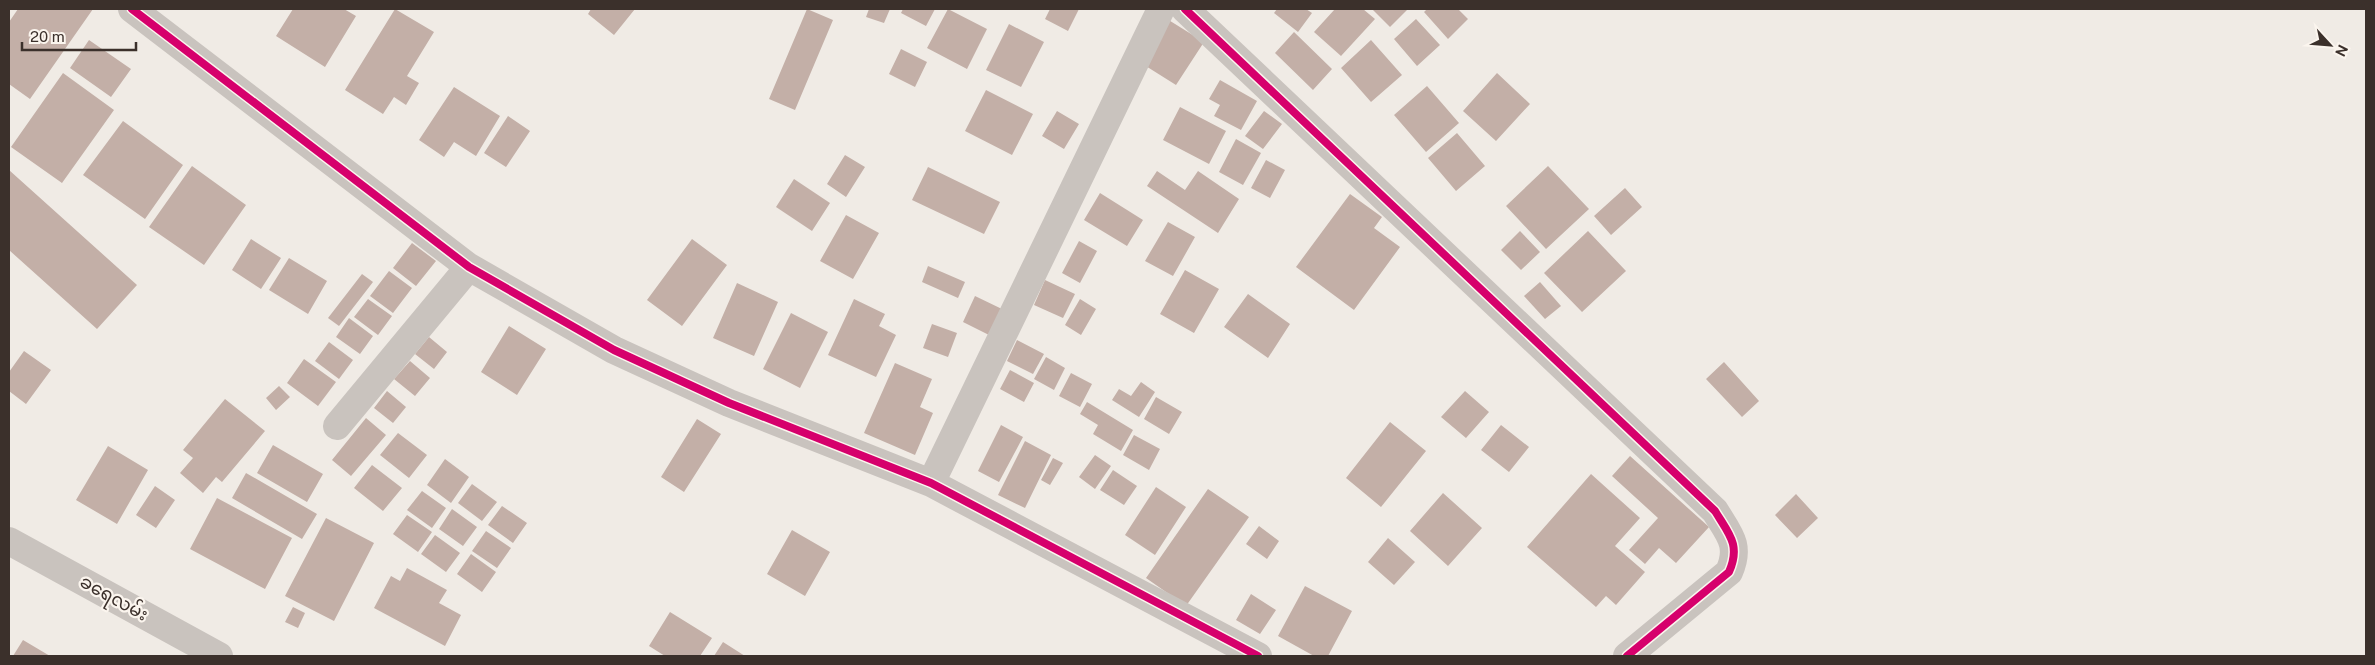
<svg xmlns="http://www.w3.org/2000/svg" width="2375" height="665" viewBox="0 0 2375 665" font-family="'Public Sans','Noto Sans Myanmar',sans-serif">
<style>
.building{fill:#c3afa7}
.lines{fill:none;stroke-linecap:round;stroke-linejoin:round}
.street{stroke:#c9c3be;stroke-width:28}
.cycleway-casing{stroke:#fbf5ee;stroke-width:11}
.cycleway{stroke:#d6006c;stroke-width:8}
.labels{text-anchor:middle;stroke-width:4.5;stroke-linejoin:round;paint-order:stroke}
.street-label{font-size:18px;fill:#3b302b;stroke:#fbf5ee}
</style>
<rect width="100%" height="100%" fill="#f0ebe5"/>
<path class="building" d="M18,9H93L30,99L9,84V22Z
M293,9H344L356,16L325,67L276,36Z
M395,9L434,32L407,76L419,83L406,105L394,97L383,114L345,90Z
M591,9H635L614,35L588,14Z
M807,9L833,20L795,110L769,99Z
M869,9H890L884,23L866,17Z
M903,9H935L926,26L901,13Z
M948,9L987,29L967,69L927,48Z
M1050,9H1079L1068,31L1045,19Z
M1277,9H1306L1312,13L1298,32L1274,13Z
M1335,9H1363L1375,19L1341,56L1314,32Z
M1372,9H1408L1390,27Z
M1427,9H1458L1468,19L1448,39L1424,12Z
M1167,19L1204,42L1176,85L1141,63Z
M1416,19L1440,45L1417,66L1394,39Z
M1009,24L1044,42L1021,87L986,70Z
M1294,32L1332,69L1313,90L1275,53Z
M89,40L131,69L111,97L70,68Z
M1371,40L1402,75L1371,102L1341,68Z
M901,49L927,62L915,87L889,74Z
M63,73L114,110L62,183L11,147Z
M1497,73L1530,104L1496,141L1463,111Z
M1220,80L1257,101L1241,130L1214,116L1220,105L1209,99Z
M1427,86L1459,123L1426,152L1394,115Z
M454,87L500,116L476,156L454,142L444,157L419,140Z
M986,90L1033,114L1012,155L965,131Z
M1180,107L1226,131L1209,164L1163,140Z
M1057,111L1079,124L1064,149L1042,136Z
M1264,111L1282,124L1263,149L1245,136Z
M508,116L530,131L506,167L484,153Z
M123,121L183,165L145,219L83,175Z
M1457,133L1485,166L1456,191L1428,158Z
M1236,139L1261,153L1243,185L1219,172Z
M845,155L865,167L846,197L827,184Z
M1266,160L1285,170L1270,198L1251,188Z
M192,166L246,205L204,265L149,227Z
M1548,166L1589,209L1546,249L1506,206Z
M928,167L1000,202L984,234L912,200Z
M9,170L137,285L97,329L9,250Z
M1157,171L1185,190L1198,171L1239,199L1218,233L1147,186Z
M794,179L830,203L812,231L776,207Z
M1625,188L1642,207L1611,235L1594,216Z
M1100,193L1143,220L1127,246L1084,220Z
M1350,194L1382,217L1374,228L1400,247L1354,310L1296,267Z
M846,215L879,233L853,279L820,261Z
M1168,222L1195,237L1173,276L1145,261Z
M1520,231L1540,252L1521,270L1501,250Z
M1588,231L1626,271L1582,312L1544,273Z
M251,239L281,258L261,289L232,270Z
M692,239L727,265L682,326L647,300Z
M1079,241L1097,251L1080,283L1062,273Z
M412,243L436,261L416,286L393,268Z
M289,258L327,281L308,314L269,290Z
M928,266L965,282L958,298L922,282Z
M1185,270L1219,289L1194,333L1160,314Z
M389,271L412,288L393,313L370,296Z
M362,274L373,282L339,326L328,318Z
M1045,280L1075,294L1063,318L1034,305Z
M1540,282L1561,306L1545,319L1524,296Z
M737,283L778,302L754,356L713,338Z
M1248,294L1290,324L1268,358L1224,327Z
M975,296L1004,310L991,336L963,322Z
M368,299L392,316L378,335L354,317Z
M854,299L885,314L879,326L896,335L876,377L828,355Z
M1080,299L1096,309L1081,335L1065,325Z
M791,313L828,332L800,388L763,369Z
M349,318L373,336L360,354L336,337Z
M932,324L957,333L948,357L923,348Z
M509,326L546,349L517,395L481,372Z
M429,337L447,352L434,369L415,354Z
M1017,340L1044,354L1033,374L1007,361Z
M329,342L353,360L339,379L315,361Z
M24,351L51,370L26,404L9,391V372Z
M1046,357L1065,368L1054,390L1034,379Z
M304,359L336,382L318,406L287,383Z
M410,361L430,378L415,396L394,379Z
M1724,362L1759,401L1742,417L1706,379Z
M895,363L932,379L920,407L933,413L915,455L864,433Z
M1010,370L1034,383L1024,402L1000,389Z
M1071,373L1092,384L1080,407L1059,396Z
M1141,382L1155,392L1139,417L1112,400L1119,389L1131,396Z
M279,386L290,397L276,410L266,398Z
M387,391L406,407L393,423L374,408Z
M1465,391L1489,412L1466,438L1441,417Z
M1156,397L1182,412L1169,434L1144,419Z
M225,399L265,431L222,482L216,477L203,493L180,473L193,458L183,450Z
M1087,402L1133,430L1121,451L1093,434L1098,425L1080,414Z
M366,418L386,435L351,476L332,460Z
M697,419L721,434L684,492L661,477Z
M1390,422L1426,451L1381,507L1346,478Z
M1001,425L1023,437L999,482L978,471Z
M1501,425L1529,447L1509,472L1481,450Z
M398,433L427,455L409,478L380,455Z
M1134,435L1160,449L1149,470L1123,455Z
M1025,441L1051,455L1025,508L998,495Z
M273,445L323,474L307,502L257,473Z
M108,446L148,470L117,524L76,500Z
M1095,455L1111,466L1095,489L1079,477Z
M1630,456L1709,527L1676,563L1659,548L1645,564L1629,550L1658,518L1612,476Z
M1053,458L1063,463L1050,485L1041,480Z
M445,459L469,477L451,503L427,485Z
M372,465L402,488L383,511L354,488Z
M1113,470L1137,486L1124,505L1100,490Z
M246,473L317,514L302,539L232,498Z
M1591,474L1640,518L1615,546L1645,572L1616,605L1606,596L1596,607L1527,547Z
M472,484L497,502L482,521L458,503Z
M155,486L175,500L156,528L136,515Z
M1156,487L1186,507L1155,555L1125,535Z
M1208,489L1249,517L1186,606L1146,578Z
M422,491L446,508L432,528L407,510Z
M1443,493L1482,528L1448,566L1410,531Z
M1796,494L1818,518L1797,538L1775,515Z
M217,498L292,538L265,589L190,549Z
M502,506L527,523L513,543L488,525Z
M452,509L477,527L463,546L439,529Z
M407,515L432,532L418,552L393,534Z
M326,518L374,543L334,621L285,596Z
M1259,526L1279,541L1267,559L1246,544Z
M792,530L830,552L805,596L767,574Z
M486,531L511,548L497,568L472,551Z
M435,535L460,553L446,572L421,554Z
M1388,538L1415,562L1394,585L1368,562Z
M471,554L496,572L482,592L457,574Z
M407,568L447,590L439,603L461,615L445,646L374,608L391,576L400,581Z
M1305,586L1352,611L1328,656H1314L1278,636Z
M1251,594L1276,610L1260,634L1236,620Z
M293,607L305,613L298,628L285,622Z
M670,612L712,638L700,656H665L649,646Z
M23,640L50,656H13Z
M723,642L745,656H714Z"/>
<g class="lines">
<path class="street" d="M132,9L469,267L614,350L729,403L931,483L1258,656
M1185,9L1715,511C1729,534 1741,545 1729,572L1627,656
M337,426L469,267
M931,483L1161,9
M9,541L219,656"/>
<g class="cycleway-casing">
<path id="cycleway" d="M132,9L469,267L614,350L729,403L931,483L1258,656
M1185,9L1715,511C1729,534 1741,545 1729,572L1627,656"/>
</g>
<use href="#cycleway" class="cycleway"/>
</g>
<g class="labels">
<g class="street-label">
<text transform="translate(114 598) rotate(29)" y="6">ခရေလမ်း</text>
</g>
</g>
<rect width="2375" height="665" fill="none" stroke="#3b302b" stroke-width="20"/>
<g transform="translate(2330 45) rotate(116)" stroke="#fbf5ee" stroke-width="4" paint-order="stroke">
<path d="M0-4L9 19L0 12L-9 19Z" fill="#3b302b"/>
<text y="-8" font-size="14" font-weight="bold" text-anchor="middle" fill="#3b302b">N</text>
</g>
<path d="M22 42v8h114v-8" fill="none" stroke="#3b302b" stroke-width="2.5"/>
<text x="30" y="42" font-size="15" fill="#3b302b" stroke="#fbf5ee" stroke-width="4" paint-order="stroke">20 m</text>
</svg>
